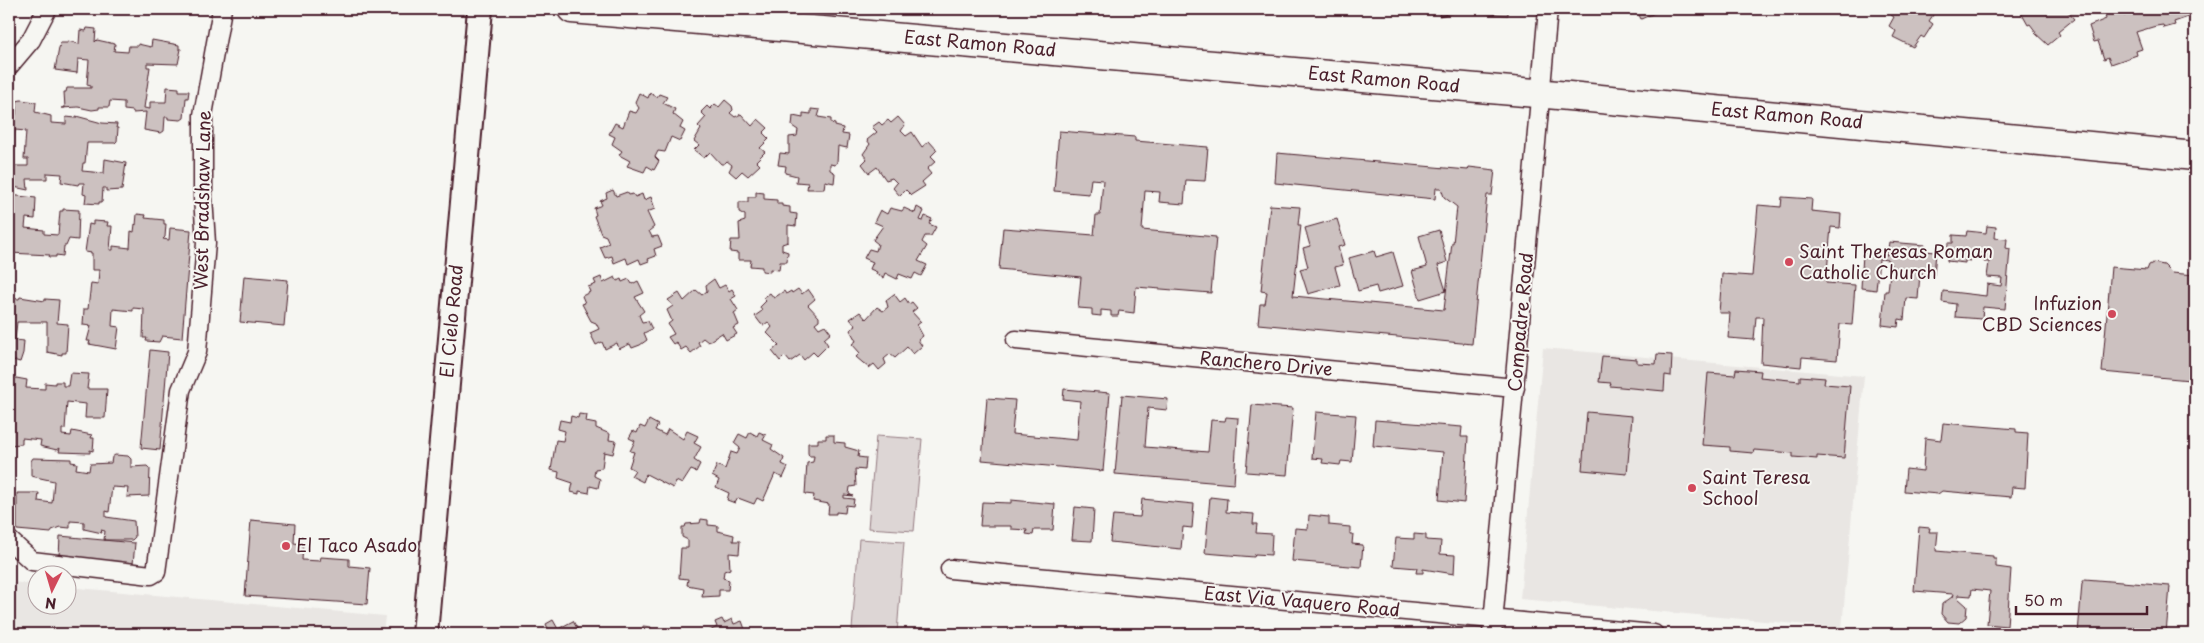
<svg xmlns="http://www.w3.org/2000/svg" width="2204" height="643" viewBox="0 0 2204 643" font-family="'Playpen Sans',sans-serif">
<style>
.built{fill:#e9e6e3}
.green{fill:#ddd6d5;stroke:#947a80}
.building{fill:#ccc1c0;stroke:#4a1f2b}
.lines{fill:none;stroke-linecap:round;stroke-linejoin:round}
.street-casing{stroke:#4a1f2b;stroke-width:21}
.secondary-casing{stroke:#4a1f2b;stroke-width:28}
.primary-casing{stroke:#4a1f2b;stroke-width:31}
.street{stroke:#f6f6f2;stroke-width:18}
.secondary{stroke:#f6f6f2;stroke-width:24}
.primary{stroke:#f6f6f2;stroke-width:28}
.poi-dot{fill:#d1495b;stroke:#f6f6f2;stroke-width:2}
.labels{text-anchor:middle;stroke-width:4;stroke-linejoin:round;paint-order:stroke}
.street-label{font-size:18px;fill:#4a1f2b;stroke:#f6f6f2}
.poi-label{font-size:18px;fill:#4a1f2b;stroke:#f6f6f2;text-anchor:start}
</style>
<rect width="100%" height="100%" fill="#f6f6f2"/>
<filter id="ink" filterUnits="userSpaceOnUse"><feTurbulence type="fractalNoise" baseFrequency=".02" numOctaves="2"/><feDisplacementMap in="SourceGraphic" scale="10" xChannelSelector="R" yChannelSelector="G"/><feConvolveMatrix kernelMatrix="1 2 1 2 8 2 1 2 1" color-interpolation-filters="sRGB"/></filter>
<g filter="url(#ink)">
<path class="built" d="M1543,348L1864,376L1842,628L1520,599Z
M9,582L37,584L38,606H68V587L385,616L383,634H9Z"/>
<path class="green" d="M876,436L922,439L914,531L868,528Z
M859,539L904,542L897,633L852,630Z"/>
<path class="building" d="M1388,9H1416L1415,12Z
M1432,9H1453L1452,13L1439,16L1440,12H1432Z
M1466,9H1508V15L1465,12Z
M1633,9H1656L1657,12L1641,19L1636,9Z
M1898,9H1937L1929,21L1933,24L1924,38L1921,36L1913,47L1893,37L1896,31L1889,26L1894,17L1891,15Z
M2019,9H2072L2068,12L2074,19L2058,32L2060,35L2048,45L2035,33L2036,32L2030,24L2028,25Z
M2143,9H2189L2191,16L2174,22L2175,25L2164,28L2163,25L2156,26L2136,32L2142,49L2136,51L2137,55L2111,64L2108,57L2104,59L2098,41L2094,42L2089,26L2106,19L2105,15L2115,12L2116,15L2124,13V16Z
M87,28L96,29L95,42L97,40L115,44L114,51L128,52L129,46H138V44L151,47L152,40L179,45V49H181L178,64L147,63V67H150L144,108L150,109V102H166L167,87L179,88V91H189L188,98H186L184,118L181,120L168,119V117H165L164,131L161,133L144,130L146,112L133,113V111L124,110V102L110,101L109,107H99V109L92,110L78,107L61,108H65L64,92H66L67,88H91V86L87,85L89,60L78,59L77,73L55,70L60,43H68V41L79,44L80,30L86,31Z
M639,93L648,98L650,93L657,97L659,94L667,97L663,103L675,109L673,114L683,122L680,128L685,131L680,141L671,137L665,152L658,151L655,157L659,161L654,170L647,166L644,172L627,166L630,161L619,155L622,151L612,144L615,137L609,134L615,123L623,127L629,111L636,113L639,108L635,102Z
M21,100L36,102L35,112L51,116V123L66,124V117L76,118V116L102,123L117,124L116,128H118L117,141L115,143H87L85,163H83L82,171L104,173L105,159L126,163L122,190L106,191V188H103L102,202H99V204L85,203L86,195L83,194L84,183H79L78,185L61,182L62,174L47,173V179H27L28,190L9,186V166H28V159H24L26,131L15,130L13,145L9,144V112L16,115L17,101Z
M725,100L732,106L733,110L730,113L735,117L741,114L752,126L758,119L768,128L763,133L769,139L760,148L765,152L756,161L760,165L748,176L742,171L736,177L729,171L732,165L727,161L724,164H721L710,152L704,158L694,150L699,145L694,141L701,129L698,126L706,117L701,112L707,106L710,109L715,104L719,107Z
M811,109L820,110L818,117L831,119V123L835,124V126L843,128L842,134L849,135L847,148L838,146L837,162L835,165L830,164V170L835,173L834,183L825,181L824,189H807L808,183L796,182L797,176L785,173L786,166L778,165L780,153L789,154V137L797,136L798,130L792,126L793,116L803,118V113L811,114Z
M898,117L905,125L901,131L906,136L912,132L922,147L929,141L937,150L931,156L936,161L927,169L931,174L922,182L925,186L911,195L906,190L900,196L893,188L897,183L892,178L886,180L877,167L869,173L862,164L867,159L863,154L870,144L867,140L877,132L872,127L879,122L882,125L888,120L891,123Z
M1059,131L1135,137V141L1208,147L1205,181L1186,180L1184,204L1159,202L1160,192L1145,191L1142,230L1216,237L1211,293L1136,287L1134,313L1119,311L1118,316H1111V311L1101,310V316L1092,315V309L1078,308L1081,277L999,269L1003,228L1094,235L1096,215H1100L1103,180L1091,179L1089,194L1054,191Z
M1277,153L1468,170L1469,167L1495,170L1492,195H1487L1472,344L1258,324L1260,304H1265L1267,292L1261,291L1270,205L1300,207L1298,225H1301L1293,296L1444,310L1452,243H1453L1457,207L1444,197L1441,188H1436L1435,199L1275,183Z
M613,190L616,196L627,192L629,195L633,194L635,197L642,194L644,200L651,197L655,209L647,212L654,227L649,231L652,237L658,236L662,246L654,249L656,256L648,259L649,261L641,264L639,259L628,264L626,258L614,263L612,256L605,258L600,247L609,243L606,236L601,234L594,216L596,215L594,208L602,205L600,201L607,198L606,193Z
M756,192L764,193V199L777,200V204H782V206L790,207V213L797,214L796,226L788,225V242L782,244V250L788,252L787,262H780L779,270L770,269V272L762,271V267L750,266L751,260H738V253L730,252L731,240H740L739,223L745,221V215L739,212V202H748V197H756Z
M9,195L36,198L35,219L26,218L25,228L44,230V234L58,235L60,211H63V209L79,210L78,240L69,239L66,246H64L63,256L56,255V257H49L50,255L9,253Z
M1782,197L1812,199L1811,211L1841,214L1840,228L1831,227L1826,283L1855,285L1852,325L1840,324L1837,360L1802,357L1801,367L1761,363L1763,317H1756L1754,340L1728,338L1730,313H1719L1722,274L1752,276L1758,205L1781,207Z
M917,207L924,211L920,220L923,221L925,216L932,219L929,224L936,227L931,236H925L922,242L927,246L918,261L927,265L921,276L915,273L912,279L899,274L897,279L885,273L883,278L876,274L877,272L870,269L873,262L864,258L869,249L876,251L878,244L873,240L883,226L874,222L880,210L887,214L890,208L902,211L904,208L915,213Z
M137,214L146,215L145,218L164,220V224H166L165,237L163,239L169,240L170,228L191,230L182,338L162,336L159,342L146,341L147,338H143L144,309L133,308V311L113,309L112,326L119,327L116,349L89,344L90,341H87L91,326L83,325L84,309H88L91,283L98,284L99,270H92V253L85,252L89,224L93,225V221L108,222L107,226H112L110,250H113V246L130,248L131,231L134,232L135,224L136,225Z
M1337,219L1345,245L1338,247L1343,265L1335,267L1340,285L1308,294L1300,269L1308,267L1303,248L1310,246L1305,228Z
M1987,226L1996,227L1995,238L2007,239L2006,248L2010,249L2005,309L1983,307L1982,319L1955,317L1956,304L1942,302L1943,291L1986,296L1987,284L2001,286L2002,278L1987,277L1989,262H1984L1985,253L1971,252L1970,261L1965,260V263L1947,261L1948,243H1953V235L1966,236L1967,231L1986,233Z
M1439,230L1447,262L1438,265L1446,291L1420,299L1412,271L1427,267L1419,236Z
M1889,242L1925,245V251L1936,252L1934,275L1920,273L1918,299L1906,298L1904,320L1899,319L1898,327L1882,325L1885,291H1888L1891,264H1888V260L1879,259L1876,290L1861,288L1863,253L1887,255Z
M1374,251L1376,257L1393,252L1403,286L1378,293L1376,286L1358,291L1349,258Z
M2153,263L2164,265L2172,273L2195,275V312L2190,380L2102,372L2111,267L2147,270L2149,265Z
M244,276L288,280L284,326L240,322Z
M601,277L603,283L615,277L617,281L621,279L622,282L629,279L632,284L638,281L644,293L635,297L644,311L639,315L642,322L648,321L652,329L644,333L647,340L640,345L632,348L630,344L619,349L617,343L605,349L602,342L596,345L590,333L599,329L596,323L591,321L582,304L585,303L582,296L590,292L588,287L596,284L594,280Z
M714,279L719,288L725,285L729,291L732,289L736,296L731,299L738,310L734,313L739,325L733,328L737,334L726,340L722,333L708,342L703,338L698,342L700,346L691,353L686,347L681,350L676,342L673,344L668,337L674,334L668,324L672,321L667,310L673,306L668,300L679,293L684,301L696,290L702,295L707,291L706,285Z
M798,289L802,294L808,289L815,299L808,305L819,317V320L815,323L819,328L825,325L831,333L824,339L828,345L817,356L813,352L804,360L800,355L790,362L785,356L780,361L772,351L779,345L767,333L772,327L768,322L764,325L761,324L755,316L762,311L760,307L766,301L763,298L770,293L774,298L784,291L786,294L791,291L792,293Z
M894,294L900,302L905,298L909,304L912,302L917,308L912,312L921,322L917,325L923,336L918,340L922,346L913,354L907,347L895,358L890,354L884,359L886,364L879,370L874,364L869,368L856,357L860,353L852,344L856,341L850,330L856,326L850,319L860,312L866,319L877,307L883,311L888,307L886,300Z
M20,297L45,301V299L59,300L57,323L68,324L66,353H62V355L47,352V322H17L15,340L24,341L23,353L20,362L9,359V298L19,299Z
M150,350L168,352L160,450L141,448Z
M1657,354L1672,355L1671,376L1665,375L1664,391L1610,386L1611,383L1599,382L1602,356L1637,359V363L1656,364Z
M1736,369L1761,371L1760,377L1800,381V376L1825,378L1824,384L1850,386L1844,458L1817,456V459L1793,457V453L1754,450L1753,453L1730,451V447L1702,445L1708,373L1735,375Z
M9,371H11V377L27,380L26,388L45,389V383L55,384V382H63V386H68L70,373L89,374L87,389H107L105,418H85L86,404L67,402L65,429H62V435L71,436L72,431L92,435L91,438H94L93,451L90,450V453L59,452L60,448L57,450L40,446L41,440L22,438V444L9,445Z
M1064,389L1110,393L1103,471L982,460L987,398L1015,400L1012,434L1077,440L1080,401L1063,399Z
M1122,395L1168,399L1167,410L1148,408L1145,447L1208,452L1211,420L1225,421L1226,417L1238,418L1234,484L1115,474Z
M1252,405L1293,408L1287,475L1246,472Z
M1316,412L1356,415L1352,462L1341,461L1340,465L1322,463L1323,459L1312,458Z
M1587,412L1632,416L1627,474L1582,470Z
M579,414L587,415L586,422L596,424V428L610,434L609,440L616,441L613,454L604,452L602,468L595,469L594,476L600,479L598,488L590,486L589,493L579,491V494L571,492L573,483L558,478L559,472L551,470L556,440L563,441L565,431L558,429L560,420L570,422L571,416L578,418Z
M649,420L658,425L655,430L665,435L668,429L683,439L687,431L698,436L694,443L701,447L694,460L700,464L696,472L691,470L682,484L676,481L673,488L646,474L643,482L631,476L635,470L629,467L634,452L630,451L635,441L629,438L633,431L637,433L640,426L645,428Z
M1375,420L1462,427L1461,437H1468L1464,503L1439,500L1443,452L1373,446Z
M1943,423L2016,429V432L2028,433L2025,488L2012,487L2011,497L1942,491L1938,494L1904,491L1906,469L1923,471L1925,438L1941,440Z
M750,432L757,436L759,432L766,435L763,440L773,445L771,449L784,458L782,464L788,467L783,478L775,474L763,501L757,498L754,504L738,498L735,503L727,500L729,493L716,487L719,480L712,476L717,465L725,469L731,452L737,454L740,448L734,443L739,434L747,438Z
M826,435H834V442L845,443V447L859,451L858,457L866,458L865,470L855,469L856,486L850,487L849,494L853,496L844,495V498L854,499L853,506L846,505L845,513L836,512V514H828L829,504L813,501L814,495L805,494L807,463L813,462L814,456H809L808,453V443H818V439H826Z
M115,455L128,456L131,459V467L147,466L150,469L149,496L127,497L128,488L112,487L109,512L106,511V517L134,521L135,537L132,540H104L105,531L101,530L102,533L84,529V522L70,521V528L60,527L52,530L51,533L17,530V493H39L38,501L52,503L54,481L31,476V461L33,458L71,459V462L77,463L76,469L89,471L90,464L111,463L112,457Z
M1210,497L1227,499L1226,512L1254,514L1253,524H1257L1256,533L1272,534L1271,555L1255,554L1254,557L1205,553Z
M1142,499L1194,504L1192,528L1183,527L1181,549L1110,542L1113,515L1140,517Z
M1011,500L1055,504L1053,530H1034L1033,535L1026,534L1027,530L1011,529V526H980L982,502L1011,503Z
M1075,507L1094,509L1092,541L1072,540Z
M1309,515L1329,517V525L1350,527V534H1353L1352,544L1363,545L1361,567L1292,561L1295,528L1308,529Z
M701,519L708,520V525L718,526V531L734,535L733,541H740L739,554L729,553L730,569L724,571L723,578L729,580L728,590H719V596L702,597L703,588L687,585L688,579L679,578L681,548H688V540L682,537V527H685L686,524L700,523Z
M251,520L295,524L294,543L303,544L302,560L320,561L321,557L349,559V566L370,568L367,604L245,596Z
M1919,527L1930,528L1929,532H1938L1936,551L1993,556V559H1996V567L2011,569L2007,626L1987,624L1990,591L1972,589L1971,596L1958,595V598L1967,606L1966,617L1959,623L1948,622L1941,614L1942,604L1952,597L1953,594L1914,591Z
M1414,534L1426,535V540L1441,541L1440,554L1455,555L1454,574L1423,569V573H1416L1417,568L1393,566L1396,538L1414,539Z
M60,536L135,543L133,564L59,557Z
M2085,579L2170,586L2166,634H2078L2082,583Z
M722,619L724,623L732,619L734,624L742,621L746,632L709,634L708,632L717,627L715,622Z
M553,620L558,629L573,621L578,630L573,634H548L550,633L546,624Z
M643,626L651,627V633L660,634H626H642Z
M1252,628L1296,632V634H1251Z"/>
<g class="lines">
<g class="street-casing">
<path id="street" d="M9,66L31,40L47,9
M1016,340L1515,388
M9,540L32,561L151,575L156,572L181,390L197,352L206,243L203,197V115L222,9
M950,569L1654,634
M1492,634L1548,9"/>
</g>
<g class="secondary-casing">
<path id="secondary" d="M425,634L480,9"/>
</g>
<g class="primary-casing">
<path id="primary" d="M572,9L1569,96L2195,156"/>
</g>
<use href="#street" class="street"/>
<use href="#secondary" class="secondary"/>
<use href="#primary" class="primary"/>
</g>
</g>
<g class="poi-dot">
<circle cx="1789" cy="262" r="5"/>
<circle cx="2112" cy="314" r="5"/>
<circle cx="1692" cy="488" r="5"/>
<circle cx="286" cy="546" r="5"/>
</g>
<g class="labels">
<g class="street-label">
<text transform="translate(980 44) rotate(5)" y="6">East Ramon Road</text>
<text transform="translate(1384 80) rotate(5)" y="6">East Ramon Road</text>
<text transform="translate(1787 116) rotate(5)" y="6">East Ramon Road</text>
<text transform="translate(203 200) rotate(-89)" y="6">West Bradshaw Lane</text>
<text transform="translate(452 321) rotate(-85)" y="6">El Cielo Road</text>
<text transform="translate(1521 322) rotate(-85)" y="6">Compadre Road</text>
<text transform="translate(1266 364) rotate(5)" y="6">Ranchero Drive</text>
<text transform="translate(1302 602) rotate(5)" y="6">East Via Vaquero Road</text>
</g>
<g class="poi-label">
<text x="1799" y="258">Saint Theresas Roman<tspan x="1799" dy="21">Catholic Church</tspan></text>
<text x="2102" y="310" text-anchor="end">Infuzion<tspan x="2102" dy="21">CBD Sciences</tspan></text>
<text x="1702" y="484">Saint Teresa<tspan x="1702" dy="21">School</tspan></text>
<text x="296" y="552">El Taco Asado</text>
</g>
</g>
<rect width="2204" height="643" fill="none" stroke="#f6f6f2" stroke-width="30"/>
<rect x="15" y="15" width="2174" height="613" fill="none" stroke="#4a1f2b" stroke-width="2" filter="url(#ink)"/>
<g transform="translate(52 590) rotate(185)"><circle r="24" fill="#f6f6f2" stroke="#b1a0a2"/>
<path d="M0-4L9 19L0 12L-9 19Z" fill="#d1495b"/>
<text y="-8" font-size="14" font-weight="bold" text-anchor="middle" fill="#4a1f2b">N</text>
</g>
<path d="M2016 606v8h131v-8" fill="none" stroke="#4a1f2b" stroke-width="2.5"/>
<text x="2024" y="606" font-size="15" fill="#4a1f2b" stroke="#f6f6f2" stroke-width="4" paint-order="stroke">50 m</text>
</svg>
